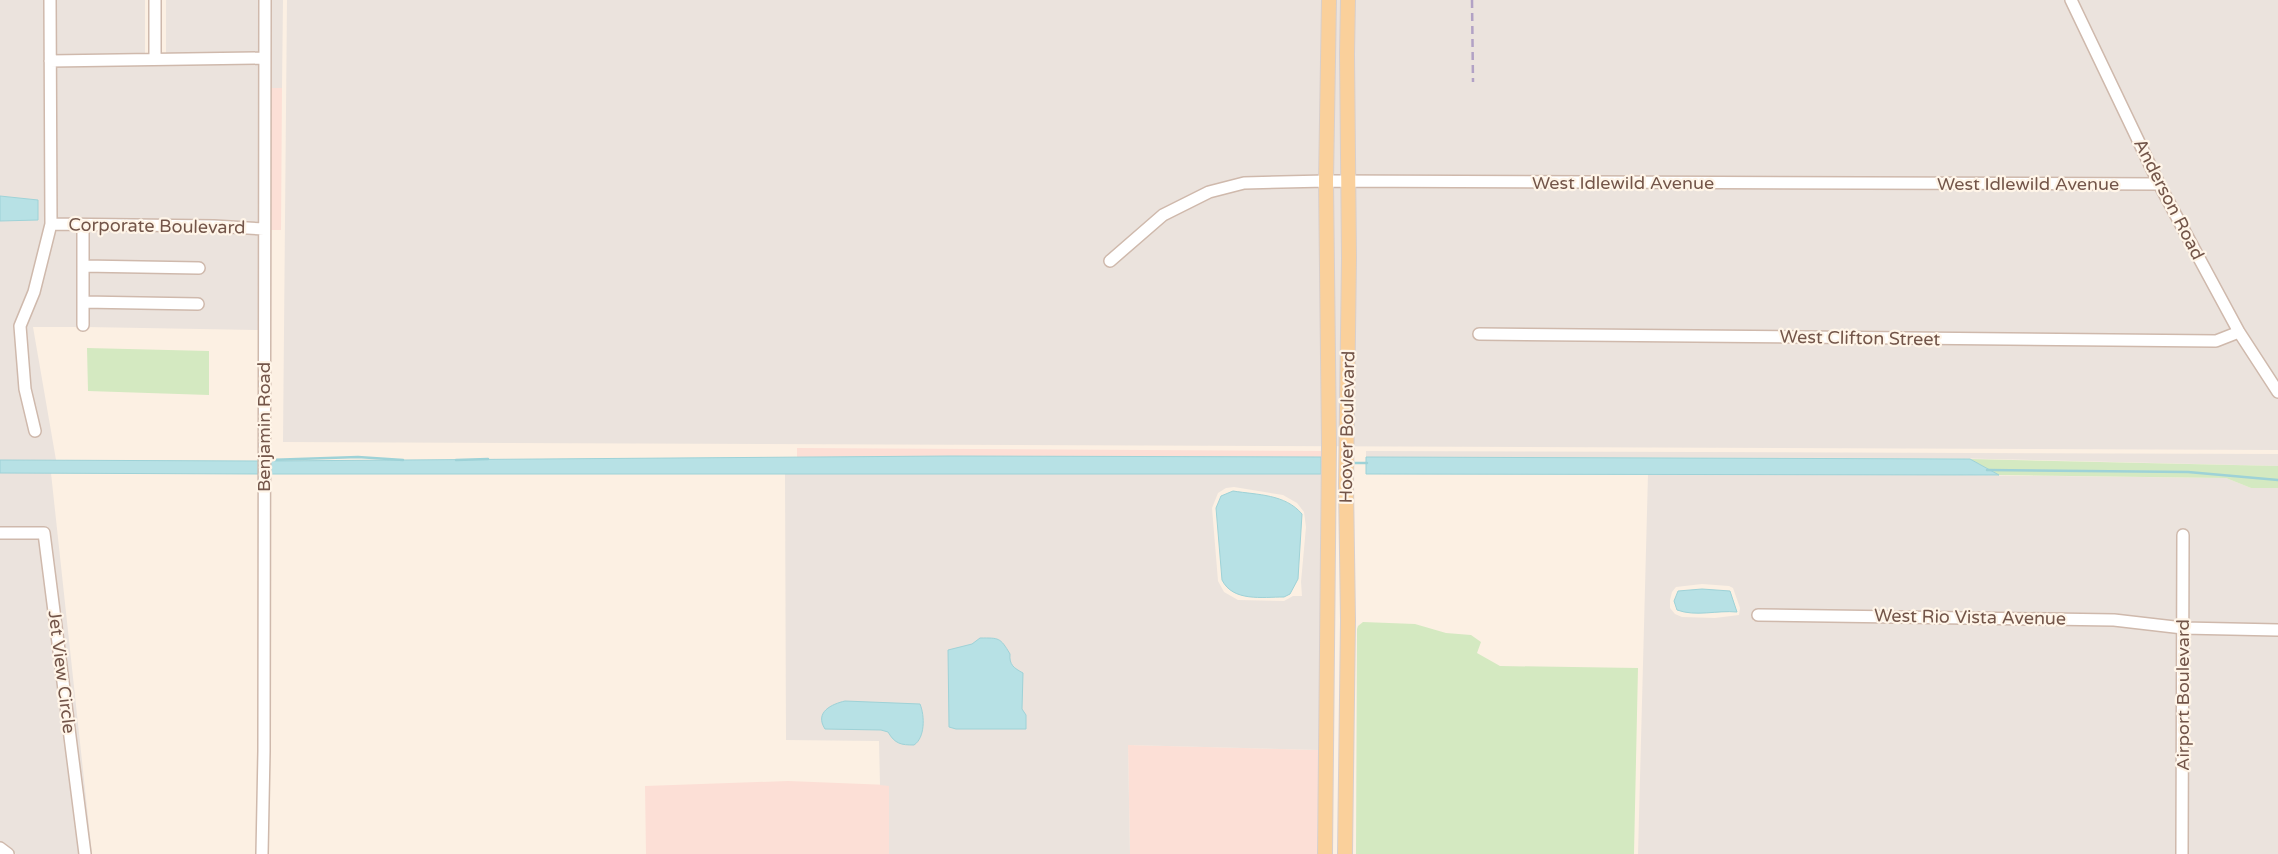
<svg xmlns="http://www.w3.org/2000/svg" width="2278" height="854" viewBox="0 0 2278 854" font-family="'Varela Round',sans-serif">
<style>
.commercial{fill:#fcdfd6}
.industrial{fill:#ebe3dd;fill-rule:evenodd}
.green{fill:#d4e9c1}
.water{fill:#b7e1e5;stroke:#9ed2d7}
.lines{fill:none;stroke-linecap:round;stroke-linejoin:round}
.stream{stroke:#9ed2d7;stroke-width:2.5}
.minor-casing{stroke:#cfb9ac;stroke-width:14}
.major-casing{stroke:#d8cfcc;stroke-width:16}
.minor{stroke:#fff;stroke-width:11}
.major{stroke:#fad09b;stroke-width:14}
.rail{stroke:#b2a2c5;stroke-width:2.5;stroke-dasharray:8 5;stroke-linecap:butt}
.labels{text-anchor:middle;stroke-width:4.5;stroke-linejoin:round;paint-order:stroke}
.street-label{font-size:18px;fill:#735549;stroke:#fff5e8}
</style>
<rect width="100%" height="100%" fill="#fcf0e3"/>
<path class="commercial" d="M268,88H282L281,230H268Z
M797,448L1321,451V457H797Z
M1128,745L1319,750L1317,854H1130Z
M788,781L889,785V854H646L645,786Z"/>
<path class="industrial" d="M0,0H45L46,223L30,291L16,324L20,389L31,437L40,434L30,388L24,327L54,229H79L78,327H33L56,460H0V221L38,220V200L0,196Z
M54,0H145V53L55,55Z
M166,0H260L259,53L166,55Z
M269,0H283L282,88H268Z
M287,0H2278V450L283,442Z
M259,63V224L55,219V66Z
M88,230L214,231L259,234V330L87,327V307L203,309V299L88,297V272L203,273L204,263L88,261Z
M1366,451L2278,454V466L1947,458L1366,457Z
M0,473H51L92,854H89L49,533L0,528Z
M785,474H1321L1319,750L1128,745L1130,854H889V786L880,785L879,741L786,740ZM1234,487L1283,495L1297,503L1304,512L1306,527L1301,582L1302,596H1293L1284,601L1238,600L1224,592L1218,581L1212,508L1218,493L1226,488Z
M1648,474L1954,475L2226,478L2251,488H2278V624L2188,623V530H2179L2178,622L2114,615L1836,610L1753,611V621L2114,625L2178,633L2177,854H1638ZM1702,584L1729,586L1733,588L1740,608L1739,615L1715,618L1682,617L1675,614L1670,608V600L1672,592L1676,587Z
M0,538L41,539L80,854H16L0,842Z
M2188,633L2278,634V854H2187Z"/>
<path class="green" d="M87,348L209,351V395L88,391Z
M1970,459L2278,466V488H2251L2226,478L1999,475Z
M1363,622L1415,624L1446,633L1471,635L1481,642L1477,653L1500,666L1638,668L1634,854H1356L1357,629L1358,626Z"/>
<path class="water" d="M0,196L38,200V220L0,221Z
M950,456L1321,457V474H268V461Z
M1366,457L1970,459L1999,475L1366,474Z
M0,460L259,461V474L0,473Z
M1233,491C1258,495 1285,494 1302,514L1298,579L1290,594L1284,597C1262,597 1233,602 1222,580L1216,508L1221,496Z
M1702,589L1730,591L1737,612C1717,610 1696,617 1677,610L1674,601L1678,591Z
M980,638C999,638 1000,637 1010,654C1009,665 1014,668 1023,673L1022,709L1026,715V729H956L949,727L948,650L972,644Z
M845,701L920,704C925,716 925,738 914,745C901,745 895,744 888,732L881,730L825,729C814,712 832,704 845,701Z"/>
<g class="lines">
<path class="stream" d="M268,460L358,457L403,460
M456,460L488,459
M1350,463H1367
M1987,470L2188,472L2278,480"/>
<g class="minor-casing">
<path id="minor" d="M2071,0L2159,184L2239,332L2278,392
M155,59V0
M50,61L263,58
M51,224L214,226L264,229
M1110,261L1163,215L1209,192L1244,183L1326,181L2159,184
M83,266L199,268
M83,302L198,304
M83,325V225
M1479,334L2216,341L2239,332
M35,431L25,389L20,326L34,292L51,224L50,0
M0,533H44L85,854
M1758,615L2114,620L2183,628L2278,630
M0,848L8,854
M262,854L264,751L265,0
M2182,854L2183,535"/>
</g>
<g class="major-casing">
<path id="major" d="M1325,854L1329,444L1326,181L1329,0
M1345,854L1348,620L1346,485L1349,258L1347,54L1348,0"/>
</g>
<use href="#minor" class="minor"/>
<use href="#major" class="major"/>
<path class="rail" d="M1472,0L1473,82"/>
</g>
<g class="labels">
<g class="street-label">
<text x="1623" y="189">West Idlewild Avenue</text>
<text x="2028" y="190">West Idlewild Avenue</text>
<text transform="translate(2169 199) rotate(63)" y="6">Anderson Road</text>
<text transform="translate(157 226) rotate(1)" y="6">Corporate Boulevard</text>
<text transform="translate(1860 338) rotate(1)" y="6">West Clifton Street</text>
<text transform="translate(264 427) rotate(-90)" y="6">Benjamin Road</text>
<text transform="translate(1347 427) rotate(-89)" y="6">Hoover Boulevard</text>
<text transform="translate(1970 617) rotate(1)" y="6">West Rio Vista Avenue</text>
<text transform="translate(62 672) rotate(83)" y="6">Jet View Circle</text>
<text transform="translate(2183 695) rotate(-90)" y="6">Airport Boulevard</text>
</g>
</g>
</svg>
